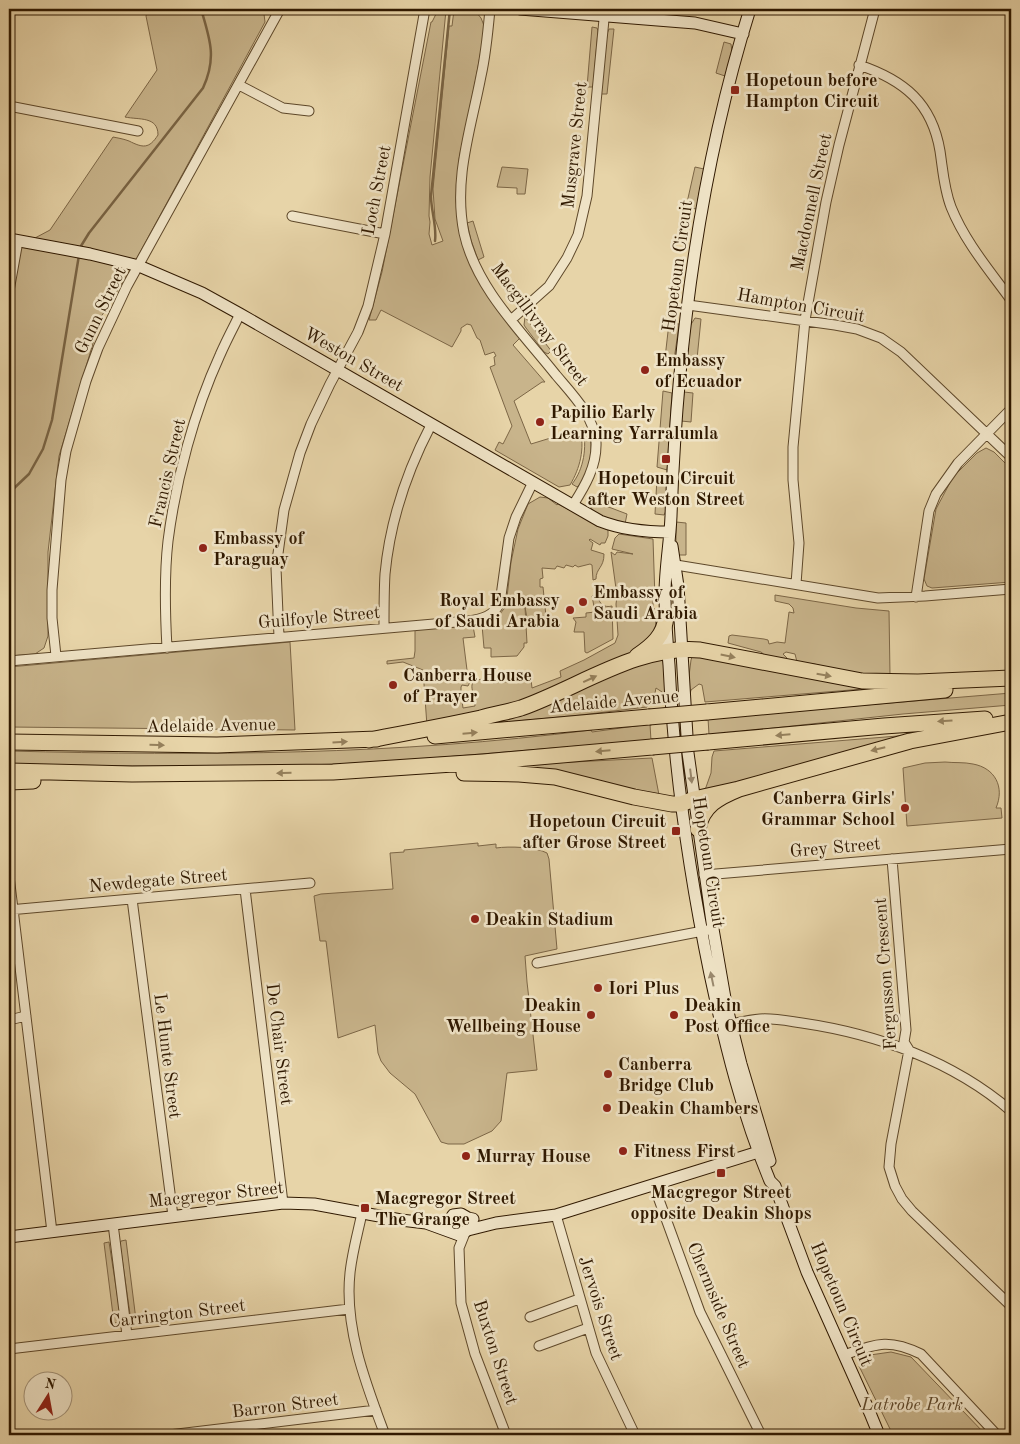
<svg xmlns="http://www.w3.org/2000/svg" width="1020" height="1444" viewBox="0 0 1020 1444" font-family="'Old Standard TT',serif">
<style>
.green{fill:#c8b48b;stroke:#7c6646}
.lines{fill:none;stroke-linecap:round;stroke-linejoin:round}
.stream{stroke:#796343;stroke-width:2.5}
.street-casing{stroke:#5e482a;stroke-width:11}
.secondary-casing{stroke:#301900;stroke-width:13}
.highway-casing{stroke:#301900;stroke-width:17}
.street{stroke:#efe3c6;stroke-width:9}
.secondary{stroke:#efe3c6;stroke-width:11}
.highway{stroke:#e7d4a8;stroke-width:15}
.highway-bridge-casing{stroke:#301900;stroke-width:17;stroke-linecap:butt}
.highway-bridge{stroke:#e7d4a8;stroke-width:15}
.oneway{fill:#95805c}
.oneway2{fill:#99886d}
.poi-dot{fill:#8f2418;stroke:#efe3c6;stroke-width:2}
.labels{text-anchor:middle;stroke-width:5;stroke-linejoin:round;paint-order:stroke}
.poi-label{font-size:18px;font-weight:bold;fill:#301900;stroke:#efe3c6;text-anchor:start}
.street-label{font-size:18px;fill:#301900;stroke:#efe3c6}
.park-label{font-size:18px;font-style:italic;fill:#5e482a;stroke:#efe3c6}
</style>
<rect width="100%" height="100%" fill="#e7d4a8"/>
<filter id="stains"><feTurbulence type="fractalNoise" baseFrequency=".004" numOctaves="4"/><feColorMatrix values="0 0 0 0 .2 0 0 0 0 .09 0 0 0 0 .02 0 0 0 .5 -.17"/></filter>
<radialGradient id="worn" r=".72"><stop offset=".6" stop-color="#630" stop-opacity="0"/><stop offset="1" stop-color="#630" stop-opacity=".3"/></radialGradient>
<path class="green" d="M148,9H258L264,14L265,22L131,269L101,317L59,456L48,552V636L44,648L35,654L9,656V311L20,246L50,230L113,137C118,138 124,139 129,141C143,148 149,149 158,135C158,116 139,120 125,117L157,70L146,16Z
M446,10L430,177L429,216L430,222L429,234L432,245L443,241L435,219L433,189L449,26H452L454,10L476,12L481,18L485,28L476,78L459,159L456,201L460,230L520,338L513,345L545,382H542L514,401L531,444L580,429C585,449 580,468 570,485L559,487L495,450L499,442L503,444L512,426L490,367L495,365L494,357L496,356L494,352L485,355L480,340L477,338L471,325L467,324L461,328V331L452,347L381,310L376,320H369L382,272L431,22H432L436,14L441,11Z
M592,27L597,28L598,31L593,87H587Z
M609,29H614L607,94H601L607,34Z
M724,42L731,44L732,52L725,76L716,73Z
M502,167L528,169L525,194H517V188L497,187Z
M695,167L704,169L696,209L686,207Z
M473,221L484,257L478,260L471,240L467,223Z
M525,317L549,348L551,351L548,354L544,352L526,328L524,325Z
M695,318L701,319L697,359L687,357L690,326Z
M669,323L679,324V325L674,360L665,358Z
M663,391L672,393L668,455H666V461H668L667,470L657,467Z
M684,392L693,393L691,422L681,421Z
M583,428L589,430C593,447 592,474 577,487L572,484C584,469 587,447 583,428Z
M986,448L994,452L1011,469V582L932,588L927,586L924,579L936,509L953,477L977,453Z
M657,478L667,480L666,511L664,515L655,514Z
M540,497L548,498L557,505L558,504L608,530V536L605,543H601L600,545L590,539L589,540L593,543L591,550L604,554C604,568 596,568 596,579L593,580L592,565L590,564L578,567L575,565L573,567L566,565L564,568L557,566L555,569L542,568L543,578L540,579V587H543L546,616L527,618L525,607L527,643H524V647L517,656L491,657V648H484L482,625L497,618L506,606L511,562L518,529L528,504Z
M592,498L606,506L627,514L625,524C613,520 596,517 589,505Z
M676,522L686,523V555H678L676,547Z
M619,534L653,539L655,599L653,600V608L655,609L656,631L643,648L527,700L427,726L423,670L403,662L387,664V661L414,658L415,651V631L417,629L473,626L475,637L463,638L467,670L472,678L468,686L462,685L461,687V700H459L462,701L463,708L475,706C474,687 462,678 493,679V683L526,680V674L528,671H530L532,688L561,677L560,671L584,660L615,643L618,635L616,604L617,596L611,552L615,555L617,552L633,554L612,549L615,538Z
M775,595L856,608L889,611L890,675H860L814,664L810,665L797,662L795,654L786,652L783,654L787,658L784,662L767,657L761,652L728,643L729,636L732,635L764,639L768,640L769,644L777,642L785,643L789,612L794,613L793,608L789,604L775,601Z
M592,596H598C599,604 604,608 612,606L613,639L587,653L585,652L584,632H574L576,622L573,618L586,617V613L595,612Z
M290,642L295,730L9,727V667Z
M696,656L887,687L705,702L702,685L699,684L691,690L689,698L688,684L691,660L692,657Z
M663,659L666,699L662,692L656,688L654,698L647,707L581,715L495,723V719L618,671Z
M1011,693V705L903,714L709,735L708,718Z
M650,724L651,741C547,747 443,759 338,764C228,768 119,766 9,764V751C203,756 398,755 591,730L592,732Z
M922,734L705,790L711,773L712,757L714,751Z
M652,758L659,795L497,770L534,764Z
M945,762C954,763 964,762 973,764C995,768 1005,787 996,808H1001L1002,818L907,826L903,768L925,763Z
M478,843V846L496,844V848C509,846 536,847 547,853L549,859L557,949L525,956L527,982L537,1070L507,1073L501,1121L492,1131L464,1144H448L441,1142L415,1094L390,1073L381,1061L378,1053L375,1025L338,1038L326,941H320L314,896L321,894L393,889L390,853L404,852V850Z
M126,1240L136,1320L131,1321L120,1244L121,1241Z
M109,1242L120,1313L119,1322L114,1323L104,1243Z
M891,1352L911,1357L986,1435H893L859,1366L870,1355Z"/>
<g class="lines">
<path class="stream" d="M435,241C437,226 431,211 431,196L450,9
M80,250L81,246L89,233L203,88C217,58 210,39 201,9
M9,493L29,474L43,449L52,420L79,255"/>
<g class="street-casing">
<path id="street" d="M490,9C488,31 486,54 481,76C471,129 453,179 464,233C476,288 522,332 556,375C572,394 594,416 596,442C597,466 585,486 573,505
M859,65C904,80 932,103 940,151C943,171 944,189 951,207C965,242 990,271 1011,300
M239,85L283,108L309,111
M9,106L138,131
M292,216L385,234
M9,291L18,241
M688,305L835,325L857,329L881,338L901,352L1011,457
M512,319L549,286L567,258L578,235L587,196L605,9
M676,565L878,598L925,596L1011,589
M796,584L799,543L793,480V447L805,320L826,202L839,145L875,9
M916,597L929,511L936,494L958,463L1011,409
M384,627C384,609 384,591 385,574C390,521 407,471 431,425
M279,637L276,568L284,510L300,453L311,424L330,384L358,332L368,306L385,234L425,9
M167,648C165,612 164,576 168,541C176,479 194,412 220,355C226,341 233,328 240,314
M56,656L52,618V590L61,480L66,451L86,381L98,348L127,286L280,9
M9,661L468,621C483,619 493,616 500,603L509,538L516,517L533,482
M892,859L906,1030L904,1042L909,1050L891,1144L889,1167L895,1186L902,1199L912,1211L1011,1306
M704,875L1011,849
M9,876L52,1232
M245,889L283,1203
M132,899L173,1216
M9,910L310,883
M537,963L708,930
M9,1020L26,1016
M726,1025C737,1023 748,1020 760,1019C774,1018 788,1021 802,1023C877,1034 953,1061 1011,1111
M654,1186L700,1312L761,1435
M362,1213C358,1232 352,1253 350,1273C344,1328 366,1384 385,1435
M556,1215L596,1353L635,1435
M113,1224L127,1335
M465,1233L459,1248L461,1303L475,1354L506,1435
M530,1317L579,1299
M539,1346L588,1328
M9,1349L349,1309
M844,1355C876,1344 888,1338 921,1354L997,1435
M169,1435L376,1410"/>
</g>
<g class="secondary-casing">
<path id="secondary" d="M520,9L695,23L743,34
M750,9C699,172 677,346 671,516C670,542 665,568 665,594C665,618 667,642 669,665C674,769 689,872 710,974C725,1044 742,1114 770,1181L775,1186L807,1272L870,1413L879,1435
M9,239L90,254L139,266L202,293L240,314L600,521C623,530 646,532 670,532
M672,546L678,586L688,753L713,929L726,1004L741,1064L770,1161
M450,1230L449,1222L453,1215L461,1214L468,1218L473,1219
M468,1230L496,1223L556,1215L765,1150
M9,1237L283,1203L314,1204L401,1220L426,1223L459,1235L468,1230V1218"/>
</g>
<g class="highway-casing">
<path id="highway" d="M637,656C652,646 665,635 666,616
M707,712L945,690
M435,736L649,717
M369,740C406,733 444,726 481,718C494,714 508,712 521,708C578,688 639,644 700,650L862,681L918,682L1011,678
M9,742L217,745L377,739
M708,742L884,726L985,719
M9,771L132,774L333,772L483,762L652,747
M464,773L519,774L555,777L634,797L672,804H681L694,799L739,789
M9,782L33,781
M698,829C702,806 719,797 739,789L910,741L1011,722"/>
</g>
<use href="#street" class="street"/>
<use href="#secondary" class="secondary"/>
<use href="#highway" class="highway"/>
<g class="highway-bridge-casing">
<path id="highway-bridge" d="M649,717L707,712
M652,747L708,742"/>
</g>
<use href="#highway-bridge" class="highway-bridge"/>
</g>
<defs><path id="oneway-solid" d="M-6-.8H1V-3.2L6.5 0L1 3.2V.8H-6Z" transform="scale(1.25)"/></defs>
<g class="oneway">
<use href="#oneway-solid" transform="translate(728 656) rotate(12)"/>
<use href="#oneway-solid" transform="translate(824 675) rotate(10)"/>
<use href="#oneway-solid" transform="translate(590 679) rotate(-25)"/>
<use href="#oneway-solid" transform="translate(945 721) rotate(176)"/>
<use href="#oneway-solid" transform="translate(470 733) rotate(-5)"/>
<use href="#oneway-solid" transform="translate(783 735) rotate(175)"/>
<use href="#oneway-solid" transform="translate(340 742) rotate(-3)"/>
<use href="#oneway-solid" transform="translate(157 745) rotate(1)"/>
<use href="#oneway-solid" transform="translate(878 749) rotate(166)"/>
<use href="#oneway-solid" transform="translate(603 751) rotate(175)"/>
<use href="#oneway-solid" transform="translate(284 773) rotate(179)"/>
</g>
<g class="oneway2">
<use href="#oneway-solid" transform="translate(691 776) rotate(83)"/>
<use href="#oneway-solid" transform="translate(712 979) rotate(-102)"/>
</g>
<g class="poi-dot">
<rect x="730" y="85" width="10" height="10" rx="2.5"/>
<circle cx="645" cy="370" r="5"/>
<circle cx="540" cy="422" r="5"/>
<rect x="661" y="454" width="10" height="10" rx="2.5"/>
<circle cx="203" cy="548" r="5"/>
<circle cx="583" cy="602" r="5"/>
<circle cx="570" cy="610" r="5"/>
<circle cx="393" cy="685" r="5"/>
<circle cx="905" cy="808" r="5"/>
<rect x="671" y="826" width="10" height="10" rx="2.5"/>
<circle cx="475" cy="919" r="5"/>
<circle cx="598" cy="988" r="5"/>
<circle cx="591" cy="1015" r="5"/>
<circle cx="674" cy="1015" r="5"/>
<circle cx="608" cy="1074" r="5"/>
<circle cx="607" cy="1108" r="5"/>
<circle cx="623" cy="1151" r="5"/>
<circle cx="466" cy="1156" r="5"/>
<rect x="716" y="1168" width="10" height="10" rx="2.5"/>
<rect x="360" y="1203" width="10" height="10" rx="2.5"/>
</g>
<g class="labels">
<g class="poi-label">
<text x="745" y="86">Hopetoun before<tspan x="745" dy="21">Hampton Circuit</tspan></text>
<text x="655" y="366">Embassy<tspan x="655" dy="21">of Ecuador</tspan></text>
<text x="550" y="418">Papilio Early<tspan x="550" dy="21">Learning Yarralumla</tspan></text>
<text x="666" y="484" text-anchor="middle">Hopetoun Circuit<tspan x="666" dy="21">after Weston Street</tspan></text>
<text x="213" y="544">Embassy of<tspan x="213" dy="21">Paraguay</tspan></text>
<text x="593" y="598">Embassy of<tspan x="593" dy="21">Saudi Arabia</tspan></text>
<text x="560" y="606" text-anchor="end">Royal Embassy<tspan x="560" dy="21">of Saudi Arabia</tspan></text>
<text x="403" y="681">Canberra House<tspan x="403" dy="21">of Prayer</tspan></text>
<text x="895" y="804" text-anchor="end">Canberra Girls'<tspan x="895" dy="21">Grammar School</tspan></text>
<text x="666" y="827" text-anchor="end">Hopetoun Circuit<tspan x="666" dy="21">after Grose Street</tspan></text>
<text x="485" y="925">Deakin Stadium</text>
<text x="608" y="994">Iori Plus</text>
<text x="581" y="1011" text-anchor="end">Deakin<tspan x="581" dy="21">Wellbeing House</tspan></text>
<text x="684" y="1011">Deakin<tspan x="684" dy="21">Post Office</tspan></text>
<text x="618" y="1070">Canberra<tspan x="618" dy="21">Bridge Club</tspan></text>
<text x="617" y="1114">Deakin Chambers</text>
<text x="633" y="1157">Fitness First</text>
<text x="476" y="1162">Murray House</text>
<text x="721" y="1198" text-anchor="middle">Macgregor Street<tspan x="721" dy="21">opposite Deakin Shops</tspan></text>
<text x="375" y="1204">Macgregor Street<tspan x="375" dy="21">The Grange</tspan></text>
</g>
<g class="street-label">
<text transform="translate(574 145) rotate(-84)" y="6">Musgrave Street</text>
<text transform="translate(376 190) rotate(-79)" y="6">Loch Street</text>
<text transform="translate(811 202) rotate(-78)" y="6">Macdonnell Street</text>
<text transform="translate(677 266) rotate(-82)" y="6">Hopetoun Circuit</text>
<text transform="translate(801 305) rotate(10)" y="6">Hampton Circuit</text>
<text transform="translate(100 310) rotate(-64)" y="6">Gunn Street</text>
<text transform="translate(540 324) rotate(53)" y="6">Macgillivray Street</text>
<text transform="translate(354 359) rotate(30)" y="6">Weston Street</text>
<text transform="translate(167 473) rotate(-77)" y="6">Francis Street</text>
<text transform="translate(319 617) rotate(-5)" y="6">Guilfoyle Street</text>
<text transform="translate(614 701) rotate(-5)" y="6">Adelaide Avenue</text>
<text transform="translate(211 725) rotate(-1)" y="6">Adelaide Avenue</text>
<text transform="translate(835 847) rotate(-5)" y="6">Grey Street</text>
<text transform="translate(709 862) rotate(81)" y="6">Hopetoun Circuit</text>
<text transform="translate(158 880) rotate(-5)" y="6">Newdegate Street</text>
<text transform="translate(885 974) rotate(-94)" y="6">Fergusson Crescent</text>
<text transform="translate(280 1044) rotate(83)" y="6">De Chair Street</text>
<text transform="translate(168 1056) rotate(83)" y="6">Le Hunte Street</text>
<text transform="translate(216 1194) rotate(-6)" y="6">Macgregor Street</text>
<text transform="translate(842 1304) rotate(67)" y="6">Hopetoun Circuit</text>
<text transform="translate(719 1305) rotate(67)" y="6">Chermside Street</text>
<text transform="translate(601 1308) rotate(72)" y="6">Jervois Street</text>
<text transform="translate(177 1313) rotate(-7)" y="6">Carrington Street</text>
<text transform="translate(496 1352) rotate(72)" y="6">Buxton Street</text>
<text transform="translate(285 1405) rotate(-7)" y="6">Barron Street</text>
</g>
<g class="park-label">
<text x="912" y="1410">Latrobe Park</text>
</g>
</g>
<rect width="1020" height="1444" fill="none" stroke="#e7d4a8" stroke-width="30"/>
<rect x="10" y="10" width="1000" height="1424" fill="none" stroke="#301900" stroke-width="2.5"/>
<rect x="15" y="15" width="990" height="1414" fill="none" stroke="#301900"/>
<g transform="translate(48 1396) rotate(11)"><circle r="24" fill="#efe3c6" stroke="#a39277"/>
<path d="M0-4L9 19L0 12L-9 19Z" fill="#8f2418"/>
<text y="-8" font-size="14" font-weight="bold" text-anchor="middle" fill="#301900">N</text>
</g>
<rect width="100%" height="100%" filter="url(#stains)"/>
<rect width="100%" height="100%" fill="url(#worn)"/>
</svg>
